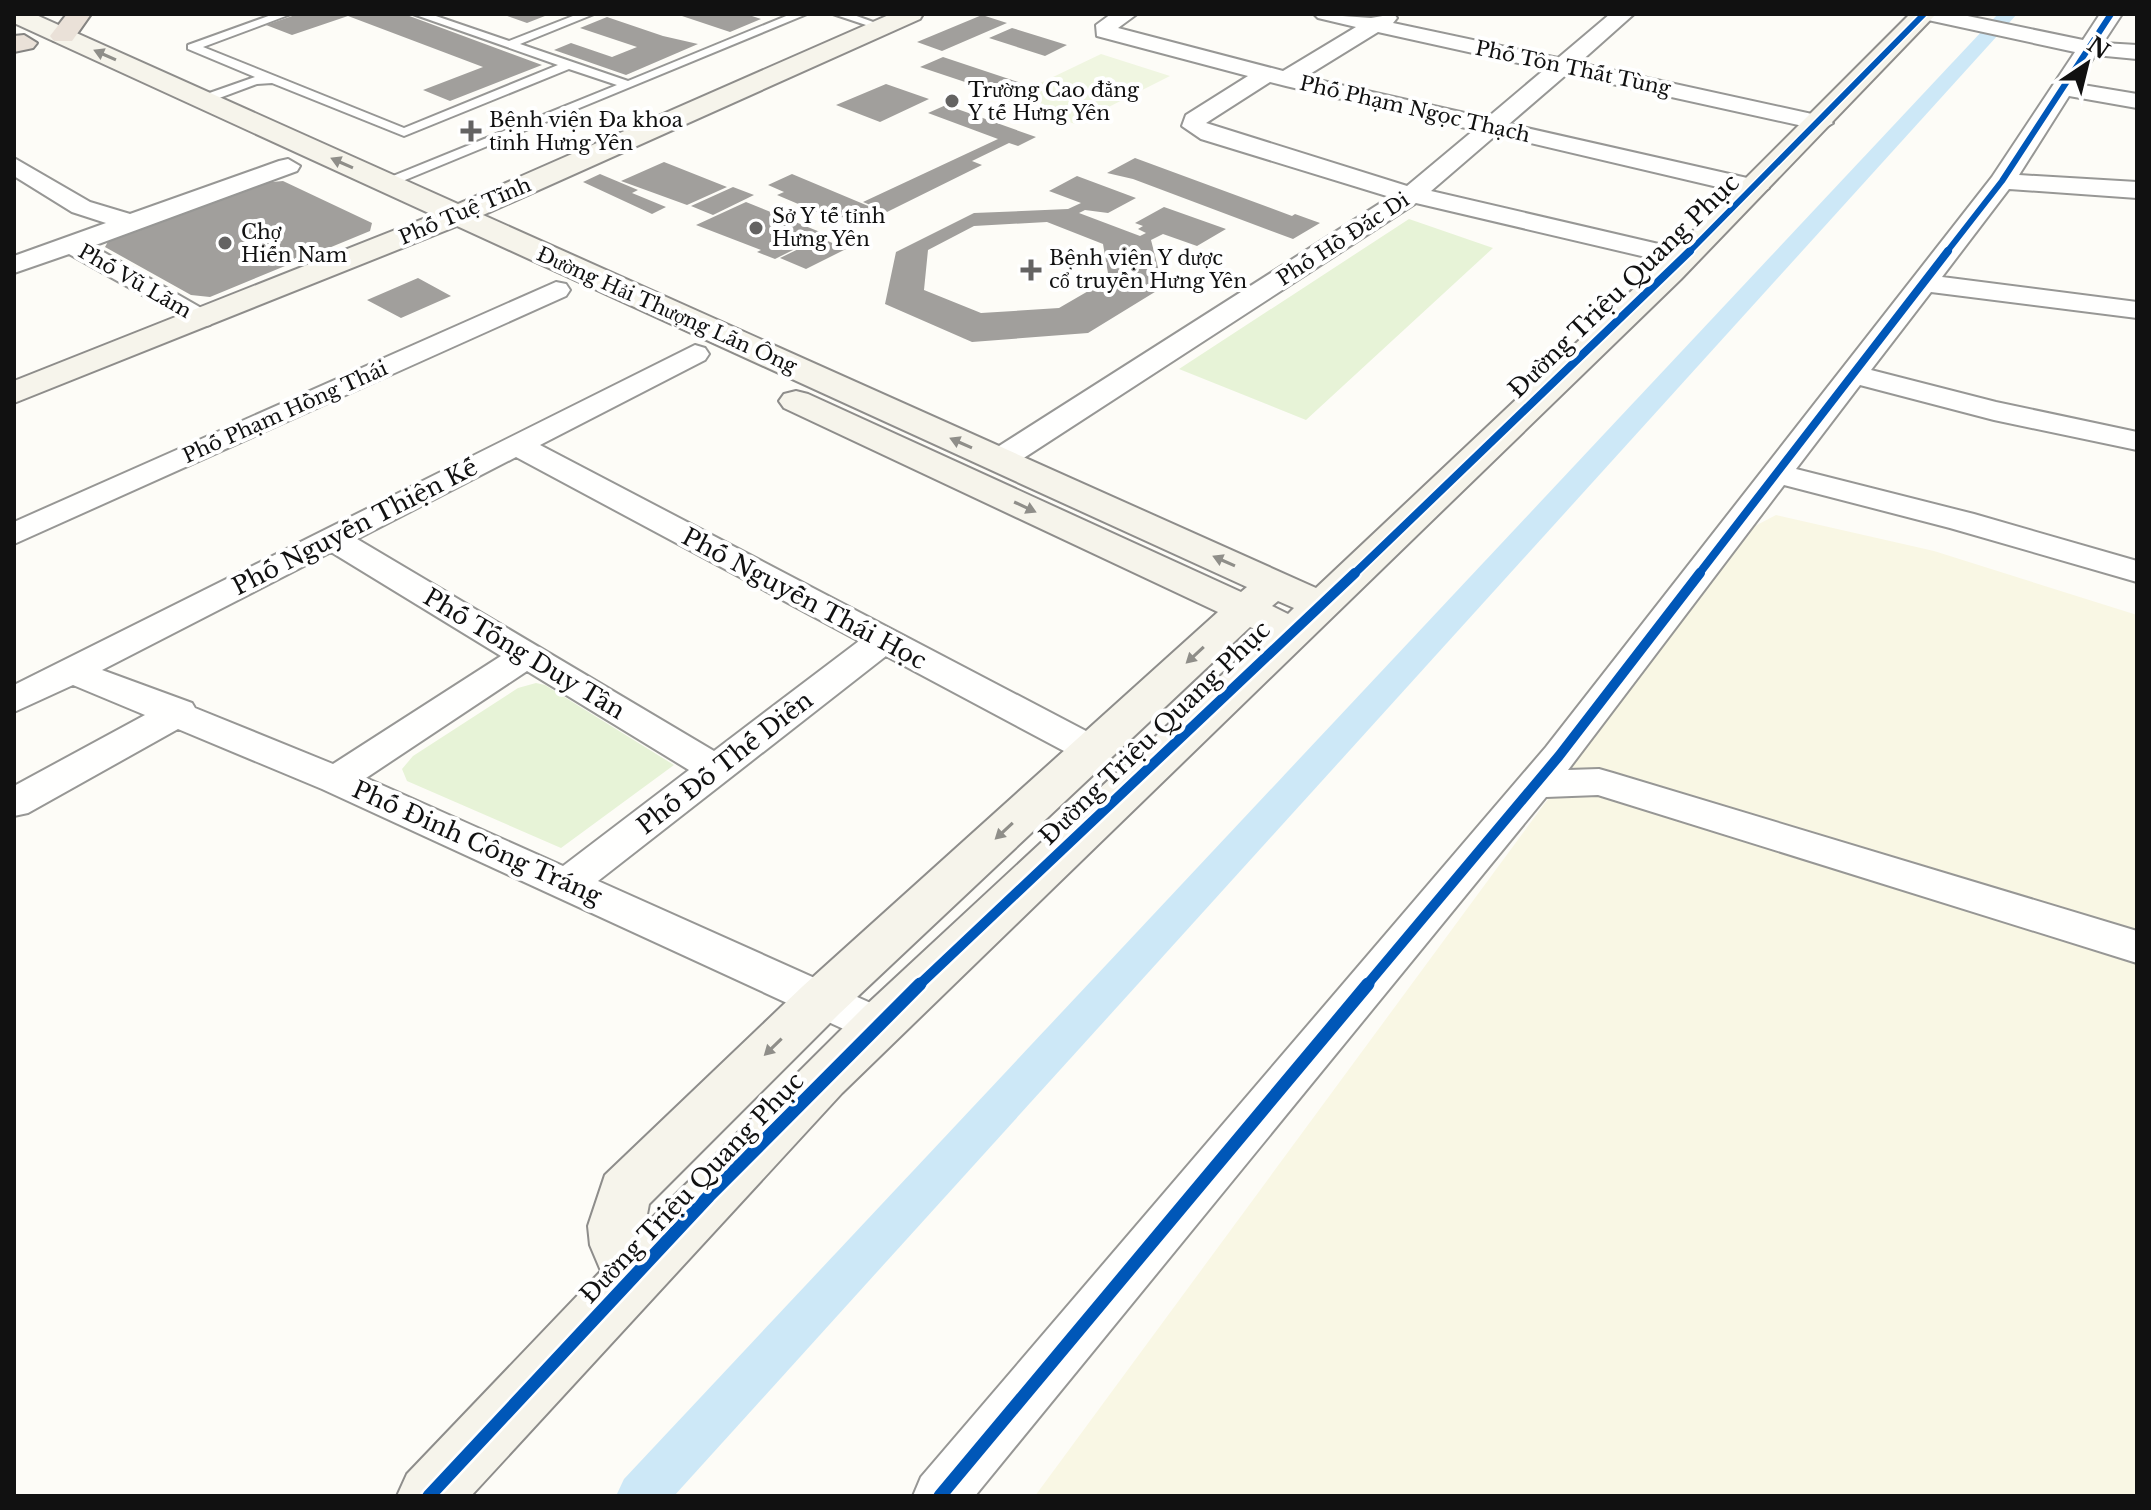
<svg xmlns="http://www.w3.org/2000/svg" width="2151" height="1510" viewBox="0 0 2151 1510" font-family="'Libre Baskerville',serif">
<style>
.farmland{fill:#f9f7e4}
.green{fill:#e7f3d7}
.pitch{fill:#f0f6e1}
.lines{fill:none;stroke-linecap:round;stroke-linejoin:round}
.canal{fill:#cde8f7;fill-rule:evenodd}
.building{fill:#a19f9c;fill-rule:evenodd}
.lane-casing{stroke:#979795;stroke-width:4}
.street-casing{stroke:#979795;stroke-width:4}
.secondary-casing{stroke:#8e8d8b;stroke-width:4}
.highway-casing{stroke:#858482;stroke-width:4}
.lane{fill:#fffffe;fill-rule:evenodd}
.street{fill:#fffffe;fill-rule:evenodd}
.secondary{fill:#f6f4eb;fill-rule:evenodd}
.highway{fill:#eae1d8;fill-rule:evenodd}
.cycleway-far3-casing{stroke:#fff;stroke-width:9}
.cycleway-far2-casing{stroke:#fff;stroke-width:12}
.cycleway-far1-casing{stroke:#fff;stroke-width:15}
.cycleway-casing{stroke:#fff;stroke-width:18}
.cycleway-far3{stroke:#0057b8;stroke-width:6}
.cycleway-far2{stroke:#0057b8;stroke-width:8}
.cycleway-far1{stroke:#0057b8;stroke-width:10}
.cycleway{stroke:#0057b8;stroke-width:13}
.oneway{fill:#8f8e89}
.poi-dot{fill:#646362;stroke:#fff;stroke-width:3}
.labels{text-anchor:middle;stroke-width:8;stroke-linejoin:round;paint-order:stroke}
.far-street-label{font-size:20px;fill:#111;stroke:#fff}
.far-poi-label{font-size:20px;fill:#111;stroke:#fff;text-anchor:start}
.street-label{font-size:24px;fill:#111;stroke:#fff}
</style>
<rect width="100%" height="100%" fill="#fdfcf7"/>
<path class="farmland" d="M1776,515L1934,551L2137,615V941L1571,767L1755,526Z
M1553,792H1613L2137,952V1496H1035Z"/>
<path class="green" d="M1409,219L1493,248L1306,420L1179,369Z
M536,683L545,685L674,765L561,848L407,781L402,769L413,756L518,688Z"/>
<path class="pitch" d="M1101,54L1170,76L1075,124L1005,100Z"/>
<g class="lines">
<path class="canal" d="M1998,14H2017L674,1496H616L624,1479Z"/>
</g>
<path class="building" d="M298,14H404L542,65L450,101L423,90L483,67L348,16L292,35L266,25Z
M502,14H550L527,23Z
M676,14H746L761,19L730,32Z
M982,15L1007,23L942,51L917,42Z
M607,17L663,36L698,44L626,75L554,50L571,43L612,57L637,47L580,28Z
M1012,28L1067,45L1045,56L989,38Z
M943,57L1021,83L998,93L920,67Z
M886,84L929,99L880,122L836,105Z
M946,105L1036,137L1018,146L1009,143L972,161L982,165L887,212L863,202L998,139L928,113Z
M1135,158L1292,216L1295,214L1320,223L1293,239L1133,179L1107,173Z
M664,162L727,187L687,205L621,181Z
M600,174L638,190L632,193L666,207L652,214L583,182Z
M792,174L885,213L861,225L842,217L836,220L777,195L784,192L768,185Z
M1077,176L1136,198L1108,213L1085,210L1079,213L1140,236L1146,233L1138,229L1143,226L1135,223L1164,207L1226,229L1197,246L1163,234L1151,240L1163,287L1088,333L972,342L885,304L896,252L974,213L1068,209L1081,203L1049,191ZM1047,222L1103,244L1109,279L1059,308L981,313L924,290L928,250L974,226Z
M283,181L372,223L370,231L210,297L191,295L105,247L110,238L261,183Z
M733,187L754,195L713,215L691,206Z
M746,202L825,234L775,259L757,252L761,250L696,225Z
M821,238L846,249L806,269L780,258Z
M418,278L451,296L401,318L367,300Z"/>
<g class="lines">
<g class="lane-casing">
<path id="lane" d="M274,14H291L203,47L404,128L558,65L413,14H430L509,41L578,14H594L520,44L628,81L791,14H807L388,187L381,183L383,180L617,85L569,69L404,136L272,83L257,84L206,103H198V97L255,77L188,49V45Z
M833,14H851L887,27L881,30Z"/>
</g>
<g class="street-casing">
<path id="street" d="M1111,14H1137L1118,28L1283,71L1356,27L1318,18L1314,14L1371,18L1394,14L1397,18L1393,23L1558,58L1610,14H1634L1579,63L1821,116L1833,123L1821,130L1567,74L1509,124L1756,180L1769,188L1756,196L1496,135L1431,191L1693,252L1697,258L1693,264L1684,266L1416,203L1010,467H988L983,460L988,453L1390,197L1201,139L1182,126L1186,115L1248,76L1097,36L1096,25ZM1378,32L1545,69L1487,118L1305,77ZM1270,82L1286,86L1474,130L1407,186L1206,123Z
M1917,14H1958L2083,40L2100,14H2122L2103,43L2137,45V59L2095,55L2077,84L2137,94V108L2069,96L2019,175L2137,182V198L2009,189L1942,277L2137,302V318L1931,292L1871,370L1996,402L2137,432V450L1994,420L1860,385L1796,469L1974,514L2137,561V582L1950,528L1784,485L1568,770L1599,769L1613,773L2137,931V963L1598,795L1546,797L975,1496H913L921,1477L1546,747L1992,177L2075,52L1928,20Z
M14,158L90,202L130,214L279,161L288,159L300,166L297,171L93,246L210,313L214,319L210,325L200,327L69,254L14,273V256L106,223L72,212L14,176Z
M556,282L566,284L570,290L566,296L14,544V522Z
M695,345L705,348L709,354L705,360L540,445L1105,741L1111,750L1105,759L1092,763L1079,759L886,656L598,881L893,1013L899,1025L893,1037L877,1042L861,1037L322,789L178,729L28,813L14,816V786L145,715L73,685L14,712V685ZM516,457L859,641L714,751L357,539ZM331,552L501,656L333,764L195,708L192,703L102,670ZM527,671L689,770L563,866L366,778Z"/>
</g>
<g class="secondary-casing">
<path id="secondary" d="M14,14H34L458,204L891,14H923L920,19L483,215L1316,588L1658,266L1910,14H1936L1681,279L842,1093L471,1496H397L407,1474L601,1271L590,1245L588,1226L605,1175L803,986L1218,612L784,408L779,401L784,394L796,391L808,394L1241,592L1247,587L457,226L14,403V381L433,215L14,23ZM1278,601L1294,608L1288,614L1272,606ZM1250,627L1266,634L864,1007L645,1225L649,1204L839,1014Z"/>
</g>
<g class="highway-casing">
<path id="highway" d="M67,14H91L72,41H54L50,36Z
M24,35L37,43L33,48L14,52V36Z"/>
</g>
<use href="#lane" class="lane"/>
<use href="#street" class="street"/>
<use href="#secondary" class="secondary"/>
<use href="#highway" class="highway"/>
<g class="cycleway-far3-casing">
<path id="cycleway-far3" d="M1688,253L1924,14
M1946,253L2002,181L2111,14"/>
</g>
<g class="cycleway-far2-casing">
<path id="cycleway-far2" d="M1353,575L1690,251
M1698,575L1948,251"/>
</g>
<g class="cycleway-far1-casing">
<path id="cycleway-far1" d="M918,986L1355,573
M1366,986L1559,756L1700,573"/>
</g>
<g class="cycleway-casing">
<path id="cycleway" d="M429,1496L709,1196L920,984
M940,1496L1368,984"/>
</g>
<use href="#cycleway-far3" class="cycleway-far3"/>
<use href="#cycleway-far2" class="cycleway-far2"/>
<use href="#cycleway-far1" class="cycleway-far1"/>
<use href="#cycleway" class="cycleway"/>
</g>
<defs><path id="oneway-solid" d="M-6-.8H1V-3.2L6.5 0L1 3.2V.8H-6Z" transform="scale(2)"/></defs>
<g class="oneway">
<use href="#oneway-solid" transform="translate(105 55) rotate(-156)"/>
<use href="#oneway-solid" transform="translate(342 163) rotate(-156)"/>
<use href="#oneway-solid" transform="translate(961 443) rotate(-156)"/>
<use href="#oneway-solid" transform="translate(1025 507) rotate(25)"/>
<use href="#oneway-solid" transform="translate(1224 561) rotate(-156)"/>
<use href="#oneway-solid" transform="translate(1195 655) rotate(137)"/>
<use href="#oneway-solid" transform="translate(1004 831) rotate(137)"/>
<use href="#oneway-solid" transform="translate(773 1047) rotate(136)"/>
</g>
<g class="poi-dot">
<circle cx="952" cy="101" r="8"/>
<path d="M467 119h8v8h8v8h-8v8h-8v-8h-8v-8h8z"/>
<circle cx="756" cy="228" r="8"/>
<circle cx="225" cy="243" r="8"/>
<path d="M1027 258h8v8h8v8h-8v8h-8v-8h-8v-8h8z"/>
</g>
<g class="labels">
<g class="far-street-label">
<text transform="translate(1573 68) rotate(12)" y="7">Phố Tôn Thất Tùng</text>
<text transform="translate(1415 109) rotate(13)" y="7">Phố Phạm Ngọc Thạch</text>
<text transform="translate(465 211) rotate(-23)" y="7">Phố Tuệ Tĩnh</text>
<text transform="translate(1343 239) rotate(-33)" y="7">Phố Hồ Đắc Di</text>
<text transform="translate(135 281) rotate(30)" y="7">Phố Vũ Lãm</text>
<text transform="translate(667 310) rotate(24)" y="7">Đường Hải Thượng Lãn Ông</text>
<text transform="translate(285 412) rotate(-24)" y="7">Phố Phạm Hồng Thái</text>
</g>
<g class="far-poi-label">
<text x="968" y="97">Trường Cao đẳng<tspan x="968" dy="23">Y tế Hưng Yên</tspan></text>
<text x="489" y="127">Bệnh viện Đa khoa<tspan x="489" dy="23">tỉnh Hưng Yên</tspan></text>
<text x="772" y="223">Sở Y tế tỉnh<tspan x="772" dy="23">Hưng Yên</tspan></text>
<text x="241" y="239">Chợ<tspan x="241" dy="23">Hiến Nam</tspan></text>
<text x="1049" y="265">Bệnh viện Y dược<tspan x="1049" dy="23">cổ truyền Hưng Yên</tspan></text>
</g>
<g class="street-label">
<text transform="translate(1624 286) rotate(-44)" y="8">Đường Triệu Quang Phục</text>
<text transform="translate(355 527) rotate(-27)" y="8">Phố Nguyễn Thiện Kế</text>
<text transform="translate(804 599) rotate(28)" y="8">Phố Nguyễn Thái Học</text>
<text transform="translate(524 654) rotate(31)" y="8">Phố Tống Duy Tân</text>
<text transform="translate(1155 733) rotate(-44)" y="8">Đường Triệu Quang Phục</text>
<text transform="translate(725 763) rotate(-38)" y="8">Phố Đỗ Thế Diên</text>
<text transform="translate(477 843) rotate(24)" y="8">Phố Đinh Công Tráng</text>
<text transform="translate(692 1188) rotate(-46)" y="8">Đường Triệu Quang Phục</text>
</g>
</g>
<rect width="2151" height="1510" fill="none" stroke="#111111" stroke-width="32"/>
<g transform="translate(2087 64) rotate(35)" stroke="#ffffff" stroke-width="6" paint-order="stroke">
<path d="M0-6L14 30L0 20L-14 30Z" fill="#111111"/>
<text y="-12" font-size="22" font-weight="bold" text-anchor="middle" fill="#111111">N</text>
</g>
</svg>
